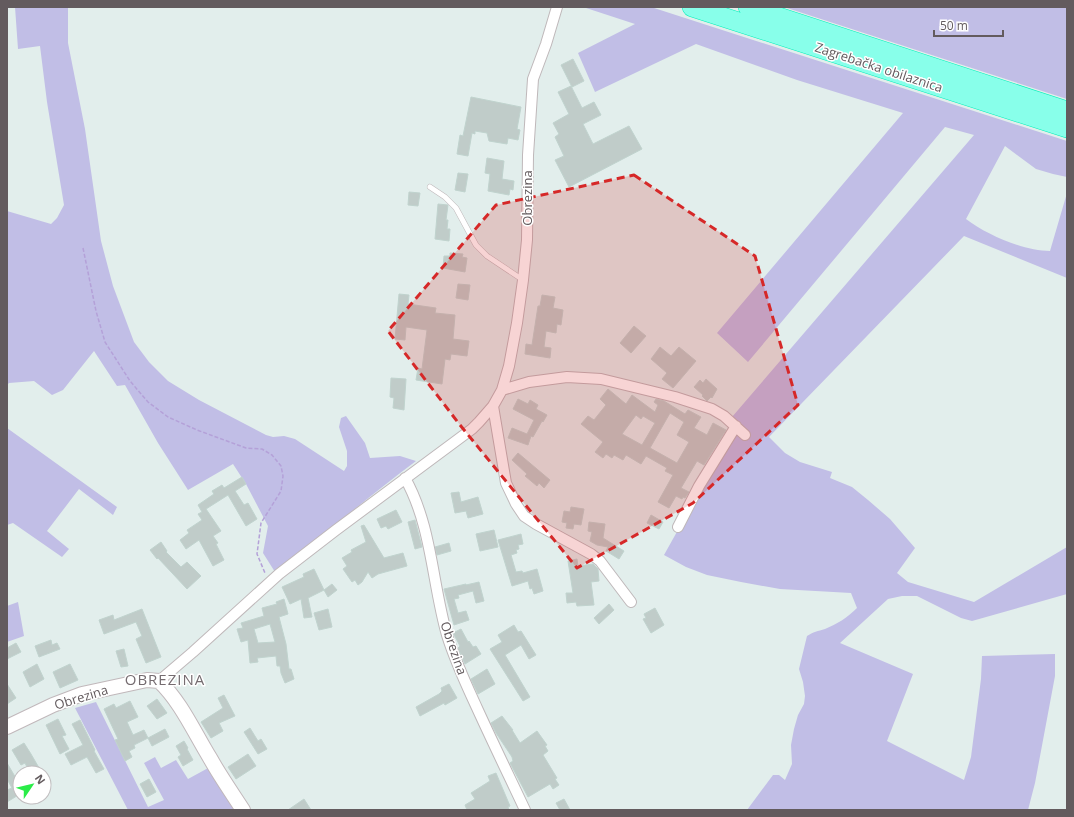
<svg xmlns="http://www.w3.org/2000/svg" width="1074" height="817" viewBox="0 0 1074 817" font-family="'Open Sans',sans-serif">
<style>
.green{fill:#c1bee6}
.building{fill:#c0ccc9;stroke:#c0d3ce;fill-rule:evenodd}
.lines{fill:none;stroke-linecap:round;stroke-linejoin:round}
.lane-casing{stroke:#bfb8ba;stroke-width:6}
.street-casing{stroke:#bfb8ba;stroke-width:12}
.secondary-casing{stroke:#c1b8bb;stroke-width:16}
.highway-casing{stroke:#00f0b8;stroke-width:20}
.path{stroke:#b4a1d8;stroke-width:1.5;stroke-dasharray:4 2;stroke-linecap:butt}
.lane{stroke:#fff;stroke-width:5}
.street{stroke:#fff;stroke-width:10}
.secondary{stroke:#fff;stroke-width:14}
.highway{stroke:#88ffea;stroke-width:19}
.marked{fill:#d62828;fill-opacity:0.2;stroke:#d62828;stroke-width:3;stroke-dasharray:8 5;stroke-linejoin:round}
.labels{text-anchor:middle;stroke-width:3;stroke-linejoin:round;paint-order:stroke}
.street-label{font-size:13px;fill:#635b5e;stroke:#fff}
.quarter-label{font-size:15px;letter-spacing:1px;fill:#756c70;stroke:#fff}
</style>
<rect width="100%" height="100%" fill="#e2eeec"/>
<path class="green" d="M15,7H68V43L85,129L101,241L113,286L134,342L149,362L168,381L199,400L266,435L273,437L284,436L295,439L344,471L347,466V451L339,427L341,418L346,416L365,443L370,458L400,456L416,461C368,497 323,536 275,572L263,553L268,526L246,484L233,464L188,490L158,443L125,385L117,386L94,351L63,390L52,395L34,381L9,383L7,385V211L51,224L57,218L64,205L47,102L40,46L18,49Z
M583,7H651L1067,141V177L1053,174L1036,169L1005,146L966,219C987,235 1024,251 1050,251L1067,193V278L964,236L769,437L785,453L800,462L832,472L830,478L852,487L868,500L890,519L915,548L897,573L908,582L974,602L1067,547V594L972,621L961,618L917,596H902L888,599L840,643L913,674L887,741L964,780L971,757L981,679L982,656L1055,654V676L1035,783L1028,810H747L773,775H779L785,780L792,764L791,745L794,729L798,715L804,704L805,696L803,682L799,669L807,636C813,632 818,631 825,629C837,624 847,618 857,608L851,593L780,589L741,582L707,575L686,567L664,555L712,469L726,447L732,417L974,135L945,127L748,362L717,333L903,113L797,80L696,44L595,92L578,53L635,24Z
M784,7H1067V99Z
M7,428L117,507L113,515L79,489L47,531L69,549L62,557L13,523L7,525Z
M18,602L24,636L7,642V606Z
M96,702L148,807L164,800L144,763L155,757L161,768L176,760L188,779L210,767L237,807L232,810H128L75,708Z"/>
<path class="building" d="M573,59L584,81L572,87L561,65Z
M571,86L582,108L594,102L601,115L583,124L593,144L629,126L642,149L569,187L555,160L564,156L555,137L559,134L553,123L569,114L558,92Z
M471,97L521,107L517,129L520,130L518,140L508,138L507,144L489,141L487,133L475,131V134L472,133L468,156L457,154L460,135L463,136Z
M487,158L504,161L502,179L514,181L513,190L510,189L509,195L488,191L490,174L485,173Z
M458,173L468,174L465,192L455,190Z
M409,192L420,193L418,206L408,205Z
M438,204L448,205L446,220H448L447,229H450L449,241L435,239Z
M450,253L463,254L462,257L467,258L465,272L443,268L444,256H450Z
M458,284L470,285L468,300L456,298Z
M399,294L409,295L408,304L436,308L435,313L455,315L453,339L469,341L467,356L451,354L450,360L445,359L442,384L416,380L418,368L422,369L427,330L406,327L405,340L395,339Z
M542,295L555,297L553,308L563,310L561,325L557,324L556,333L546,331L544,347L551,348L550,358L525,354L526,344L532,345L538,306H540Z
M634,326L646,336L631,353L620,343Z
M660,347L671,356L679,347L696,361L673,388L662,379L667,373L651,359Z
M391,378L406,379L404,410L393,408L394,398L390,397Z
M706,379L717,389L712,398L711,397L707,401L702,396L703,395L694,387L700,380L703,383Z
M608,389L626,404L632,395L655,412L658,405L654,402L656,399L664,401L685,414L688,410L701,417L694,428L707,435L713,423L726,430L704,465L697,461L681,488L689,492L685,498L683,497L682,499L676,496L669,508L658,502L673,475L665,471L667,468L646,456L641,464L626,455L623,460L614,455L612,458L606,454L603,458L595,452L603,442L581,424L588,416L594,420L606,405L600,399ZM670,413L684,422L677,435L689,442L677,463L650,448ZM636,415L641,419L643,416L655,423L642,445L622,434Z
M518,399L528,404L530,400L538,405L536,409L547,415L543,422L542,421L533,437L531,436L528,445L508,438L512,428L527,434L534,420L513,409Z
M518,453L550,480L544,488L539,483L537,486L525,476L527,474L512,460Z
M242,477L246,484L235,491L244,505L248,503L257,519L246,526L228,495L206,509L221,531L213,536L218,543L216,544L224,560L213,566L199,540L186,549L180,540L189,533L187,530L202,520L198,514L202,512L198,505L214,494L212,491L222,485L224,488Z
M459,492L461,502L478,497L483,514L468,518L466,511L455,513L451,493Z
M571,507L584,509L581,525L574,524L573,529L566,528L567,523L562,522L564,511L570,512Z
M396,510L402,522L388,529L386,526L381,528L377,519Z
M651,515L663,522L659,529L647,523Z
M415,520L422,547L415,549L408,522Z
M589,522L605,524L603,538L624,551L619,559L606,551L608,547L597,545L590,541L592,532L588,531Z
M364,525L384,558L403,553L407,566L378,574L372,578L368,572L362,582L358,585L355,580L352,582L343,569L347,566L342,558L352,552L351,550L366,542L361,526Z
M494,530L498,547L480,551L476,534Z
M521,534L523,544L518,545L519,549L516,550L517,553L511,555L516,572L522,571L523,573L537,569L543,591L534,594L532,588L530,589L528,581L512,586L498,540Z
M161,542L167,551L166,552L181,567L187,562L201,576L187,589L158,558L157,559L150,550Z
M449,543L451,551L437,555L435,547Z
M577,559L578,566L593,564L598,569L599,581L591,582L594,605L577,606L576,602L567,603L566,593H573L568,561Z
M314,569L324,590L308,598L312,617L304,618L301,599L290,604L282,587L304,577L303,574Z
M479,582L484,601L476,603L473,591L458,595L459,598L454,599L458,613L466,611L469,620L454,625L444,589L466,584V585Z
M332,584L337,590L328,597L324,590Z
M284,599L288,614L279,617L286,644L289,669H291L294,679L285,683L281,673L280,666H277L276,656L257,658L258,662L250,663L248,640L241,642L237,629L243,628L241,623L264,616L262,608L277,604L276,602ZM270,624L275,642L258,643L254,629Z
M609,604L614,610L599,624L594,618Z
M655,608L664,625L651,633L643,619L646,618L644,614Z
M142,609L161,657L146,663L136,639L142,636L136,622L104,634L99,620L113,615L114,620Z
M328,609L332,627L319,630L314,613Z
M514,625L518,632L521,631L536,655L529,659L521,645L505,655L530,697L523,701L490,649L502,642L498,635Z
M461,629L468,642L469,641L473,647L476,646L481,654L465,664L458,648L460,646L453,633Z
M51,640L52,645L57,643L60,649L39,657L35,646Z
M16,643L21,652L7,659V648Z
M124,649L128,666L121,667L116,651Z
M37,664L44,679L30,687L23,672Z
M70,664L78,680L60,688L53,672Z
M487,669L495,684L478,694L471,679Z
M7,684L16,698L7,704Z
M449,684L457,698L445,705L444,703L420,716L416,707L439,694L442,691L441,688Z
M224,695L235,716L219,723L223,731L211,738L201,722L223,708L218,698Z
M157,699L167,713L157,719L147,706Z
M130,701L138,717L127,722L133,735L144,730L148,738L134,745L135,748L129,751L132,757L125,761L115,740L118,739L104,709L114,704L116,708Z
M502,716L513,730H512L520,743L537,731L547,745L545,746L548,751L543,755L557,778L555,779L559,785L553,789L550,784L528,797L510,763L513,761L512,757L496,733L491,723Z
M58,719L66,735L62,736L69,749L60,754L46,725Z
M80,720L95,750L94,751L104,769L96,773L87,757L71,765L65,754L83,745L72,724Z
M250,728L258,741L261,739L267,749L258,754L244,732Z
M165,729L169,737L152,746L148,738Z
M184,741L188,748L187,749L193,760L183,766L178,757L181,755L176,746Z
M24,743L31,754L42,773H30L25,763L21,765L12,750Z
M248,754L256,766L236,779L228,767Z
M7,763L20,785V794L7,802V790L12,788L7,779Z
M496,773L510,806L508,807L509,810H467L465,805L475,799L471,793L490,781L488,776Z
M149,779L156,792L147,797L140,784Z
M304,799L311,810H288Z
M564,799L570,810H560L556,803Z"/>
<g class="lines">
<g class="lane-casing">
<path id="lane" d="M430,187L445,197L456,208L476,245L487,256L523,280"/>
</g>
<g class="street-casing">
<path id="street" d="M502,390L529,382L567,377L601,379L675,397L712,409L724,416L745,435
M493,406L506,483L516,504L524,516L536,524L591,554L600,561L631,602
M405,478C432,526 432,583 447,635C455,661 466,684 477,708C493,743 509,776 525,810
M678,527L699,486L736,426
M159,681L193,652L279,574L336,530L472,429L479,422L493,406L502,390L509,366L517,323L523,280L527,240L528,155L533,79L546,44L557,7"/>
</g>
<g class="secondary-casing">
<path id="secondary" d="M7,727L53,705L82,694L147,680L159,681C181,702 194,732 210,758C220,776 232,793 243,810"/>
</g>
<g class="highway-casing">
<path id="highway" d="M692,7L1067,128
M748,7L1067,111"/>
</g>
<path class="path" d="M83,248L96,311L105,342L130,381L148,402L168,417L197,430L246,448L262,449L272,455L281,466L283,476L281,491L261,523L257,554L265,573"/>
<use href="#lane" class="lane"/>
<use href="#street" class="street"/>
<use href="#secondary" class="secondary"/>
<use href="#highway" class="highway"/>
</g>
<path class="marked" d="M634,175L755,256L798,405L693,503L577,568L460,425L388,331L496,205Z"/>
<g class="labels">
<g class="street-label">
<text transform="translate(879 67) rotate(18)" y="5">Zagrebačka obilaznica</text>
<text transform="translate(527 198) rotate(-90)" y="5">Obrezina</text>
<text transform="translate(454 648) rotate(71)" y="5">Obrezina</text>
<text transform="translate(81 697) rotate(-17)" y="5">Obrezina</text>
</g>
<g class="quarter-label">
<text x="165" y="685">OBREZINA</text>
</g>
</g>
<rect width="1074" height="817" fill="none" stroke="#635b5e" stroke-width="16"/>
<g transform="translate(32 785) rotate(55)"><circle r="19" fill="#ffffff" stroke="#c1bdbf"/>
<path d="M0-3L7 15L0 10L-7 15Z" fill="#2aec48"/>
<text y="-6" font-size="11" font-weight="bold" text-anchor="middle" fill="#635b5e">N</text>
</g>
<path d="M934 30v6h69v-6" fill="none" stroke="#635b5e" stroke-width="2"/>
<text x="940" y="30" font-size="12" fill="#635b5e" stroke="#ffffff" stroke-width="3" paint-order="stroke">50 m</text>
</svg>
